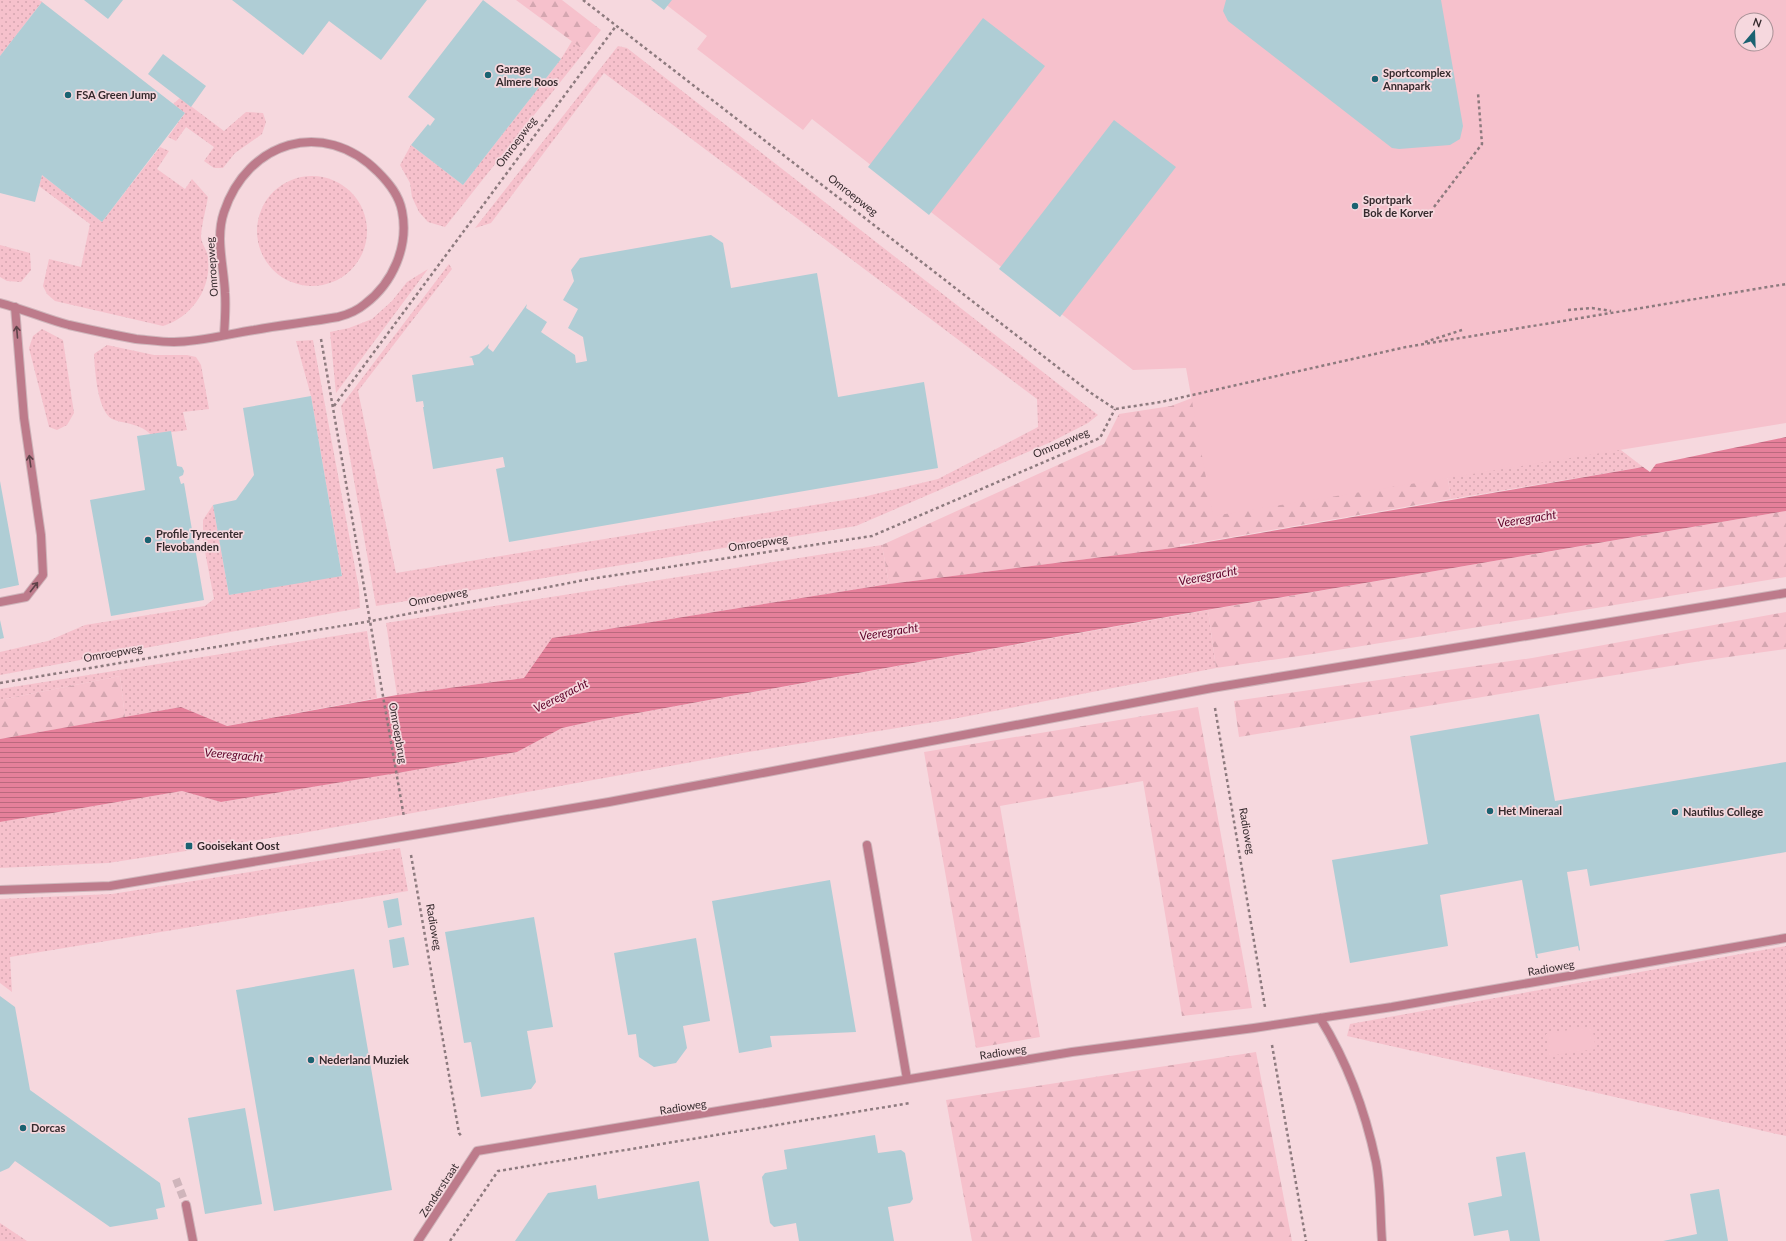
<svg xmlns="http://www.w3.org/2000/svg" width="1786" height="1241" viewBox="0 0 1786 1241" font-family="Lato,sans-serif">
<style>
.grass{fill:url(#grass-dots)}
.forest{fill:url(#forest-firs)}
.pitch{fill:#f6c1cc;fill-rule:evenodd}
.water{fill:url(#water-rules)}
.building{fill:#afcdd5}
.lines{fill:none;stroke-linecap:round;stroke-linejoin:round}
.minor-tunnel{stroke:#cfb5bb;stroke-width:8;stroke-dasharray:8 4;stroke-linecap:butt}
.service-casing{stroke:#cfb5bb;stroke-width:10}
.minor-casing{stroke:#cfb5bb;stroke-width:10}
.path{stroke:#8d7a7e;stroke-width:2.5;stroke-dasharray:3 3;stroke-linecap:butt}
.service{stroke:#bd7b8b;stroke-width:8}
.minor{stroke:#bd7b8b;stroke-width:8}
.oneway{stroke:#5e4249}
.poi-dot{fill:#1a6271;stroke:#f6d8de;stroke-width:1.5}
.labels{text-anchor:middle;stroke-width:3.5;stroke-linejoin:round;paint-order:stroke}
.poi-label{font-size:11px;font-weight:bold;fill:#352a2d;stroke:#f6d8de;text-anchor:start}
.street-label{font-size:11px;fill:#352a2d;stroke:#f6d8de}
.water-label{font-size:12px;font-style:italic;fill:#5e0028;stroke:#f6d8de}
</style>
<defs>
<pattern id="grass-dots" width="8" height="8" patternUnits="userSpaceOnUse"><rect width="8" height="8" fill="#f6c1cc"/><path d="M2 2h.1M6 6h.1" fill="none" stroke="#d4a6b0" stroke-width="1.8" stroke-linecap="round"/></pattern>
<pattern id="forest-firs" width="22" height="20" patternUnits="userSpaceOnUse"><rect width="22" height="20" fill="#f6c1cc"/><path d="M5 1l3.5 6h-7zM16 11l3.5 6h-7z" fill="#d4a6b0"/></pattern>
<pattern id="water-rules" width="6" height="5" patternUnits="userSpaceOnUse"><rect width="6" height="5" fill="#e5809a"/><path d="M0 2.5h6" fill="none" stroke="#ba697e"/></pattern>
</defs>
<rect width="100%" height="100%" fill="#f6d8de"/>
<path class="grass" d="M0,0H39L42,2L0,56Z
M572,41L585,51L445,227L428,222L419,212L412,197L410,183L400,165L411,145L463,185L561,59Z
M618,46L627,48L1098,415L1088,423L1051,442L856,526L376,606L341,406L449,264L452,269L358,391L396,573L863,497L938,479L1038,427L1037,399L604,73L491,223L475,228Z
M180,98L224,131L246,112L263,113L266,122L262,134L235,153L223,168H214L204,161L214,147L186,127L176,141L168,137L185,113L173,104Z
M160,147L169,151L157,169L185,189L192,179L208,197C206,209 202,223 201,236C201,243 207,250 208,257C212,288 192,317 163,326L55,301L47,294L43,286L49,259L81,267L90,224L39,186L42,175L102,222Z
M257 231a55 55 0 1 1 110 0a55 55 0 1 1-110 0Z
M0,245L30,253L31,270L21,282L7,281L0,277Z
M428,269L336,393L330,332L349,328L372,319L392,301L407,282Z
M42,329L63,340L74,413L67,425L57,430L49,427L29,348L33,336Z
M313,340L359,589L360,608L0,675V652L48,641L85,625L205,606L214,599L203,541V520L213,505L229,595L342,575L311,396L296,341Z
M107,345L154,355H187L196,357L201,365L209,409L183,412L187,430L151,435C144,427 137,426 127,423C122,422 116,421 112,419C97,410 95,370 94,354Z
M1508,363L1643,467L1451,499L1430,364Z
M882,545L889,584L552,638L524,678L397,695L386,623Z
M1208,610L1216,668L953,719L736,754L303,833L108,863L0,868V822L182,791L222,802L517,752L562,728L594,721Z
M367,631L377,698L226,726L181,707L125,717L120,676L0,700V689Z
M400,848L408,891L10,957L12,992L0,983V899L112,894Z
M1786,946V1136L1347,1036L1350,1024Z
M0,1223L27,1241H0Z"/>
<path class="forest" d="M516,0H562L601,30L585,51Z
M1430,364L1451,499L1197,543L1180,544V547L1173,548L889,584L882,545L1104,444L1119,414L1171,406L1200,395Z
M1786,511V577L1319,653L1216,668L1208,610Z
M1786,612V649L1707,660L1239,737L1234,701L1532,658Z
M120,676L125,717L0,739V700Z
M1198,707L1252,1008L1182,1016L1143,781L1000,806L1040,1037L976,1048L924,752Z
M1256,1052L1292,1241H972L946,1100Z"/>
<path class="pitch" d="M660,0H1786V423L1213,516L1186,368L1133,370L812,119L803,130L697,49L707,36ZM1742,20H1766V44H1742Z
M1592,1026L1596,1049L1549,1056L1546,1034Z"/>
<path class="water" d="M1786,437V511L1183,614L594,721L562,728L517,752L403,772L221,802L182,791L0,822V739L181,707L227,726L397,695L524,678L552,638L889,584L1173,548L1643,467L1650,472L1656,464Z"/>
<path class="building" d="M84,0H123L108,19Z
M232,0H427L381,60L329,21L303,55Z
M483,0L561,59L463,185L411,145L428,124L430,126L435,119L408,97Z
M651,0H672L664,10Z
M1226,0H1441L1463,126L1460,139L1450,145L1399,149L1392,148L1228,21L1223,11Z
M42,2L185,113L102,222L42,175L35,202L0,193V56Z
M983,18L1045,66L929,215L868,167Z
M163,54L206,86L191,107L148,74Z
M1114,120L1176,167L1060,317L999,269Z
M711,235L723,243L731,288L817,273L838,397L924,382L938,468L509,542L496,469L505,467L503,457L433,469L423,407H424L423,401L416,402L412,375L474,365L472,358L469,357L479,354L489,344L488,348L493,352L527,304L526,308L547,322L541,332L575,355L576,363L587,361L583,337L568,328L578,309L563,300L574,281L571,270L580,258Z
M311,396L342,576L229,595L213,505L236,500L254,475L243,408Z
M171,431L177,466L182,467L184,471L183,475L179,477L181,484L184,483L204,600L111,616L90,500L145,490L137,436Z
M0,481L19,585L0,589Z
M0,620L4,638L0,639Z
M1539,714L1555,801L1786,762V852L1590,886L1587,869L1567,872L1580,950L1579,951L1578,946L1537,954L1538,958H1536L1522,880L1440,895L1448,946L1350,963L1332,860L1428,844L1410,736Z
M830,880L856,1032L770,1036L772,1047L739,1053L712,901Z
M398,898L402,925L388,928L383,901Z
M534,917L553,1027L527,1031L536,1082L531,1089L481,1097L471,1042L464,1043L445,932Z
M404,937L409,965L393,968L389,940Z
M696,938L710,1021L683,1026L687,1048L676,1063L654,1067L639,1057L636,1034L628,1035L614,953Z
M354,969L392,1190L274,1211L236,990Z
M0,996L15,1007L30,1090L160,1183L165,1207L156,1209L158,1219L110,1227L15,1161L9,1168L0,1172Z
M245,1108L262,1204L205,1214L188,1118Z
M875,1135L878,1153L901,1150L905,1153L913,1199L910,1203L888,1207L894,1241H799L796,1223L774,1227L770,1223L762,1177L765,1173L787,1169L784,1150Z
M1525,1152L1540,1241H1510L1508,1230L1474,1236L1468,1203L1502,1196L1496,1157Z
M699,1181L709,1241H515L548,1193L596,1185L598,1199Z
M1719,1189L1728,1241H1663L1697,1234L1690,1194Z"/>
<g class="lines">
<path class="minor-tunnel" d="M176,1179L186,1205"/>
<g class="service-casing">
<path id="service" d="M0,602L26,597L43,575L41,535L24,418L15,307
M0,890L110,886L609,802L1212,688L1786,593"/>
</g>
<g class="minor-casing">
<path id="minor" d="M0,303C23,309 46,319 69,325C91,330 114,335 136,339C148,340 161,342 174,342C200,342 228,334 254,330C282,325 310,322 338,317C346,315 358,310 365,304C393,283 409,246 402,211C399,195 389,183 378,172C323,117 247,142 224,212C215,238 224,267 225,293C226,307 225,321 224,335
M867,845L907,1079
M1320,1018C1348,1063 1365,1110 1376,1162C1381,1187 1380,1215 1382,1241
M186,1205L193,1241
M418,1241L477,1151L1072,1052L1254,1028L1392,1007L1786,938"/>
</g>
<path class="path" d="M583,0L1091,393L1115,409L1161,402L1406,347L1786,284
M1434,207L1482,144L1478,93
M1568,310L1592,308L1611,311
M321,339L404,817
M1425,342L1462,330
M334,406L616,26
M0,683L371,621L590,579L872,536L1100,438L1115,409
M1215,708L1265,1007
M411,855L459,1133L462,1137
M1272,1045L1306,1241
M450,1241L498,1171L910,1103"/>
<use href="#service" class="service"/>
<use href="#minor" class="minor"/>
</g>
<defs><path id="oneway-shaft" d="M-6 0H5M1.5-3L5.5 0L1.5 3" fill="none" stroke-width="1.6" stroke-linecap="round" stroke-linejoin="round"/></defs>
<g class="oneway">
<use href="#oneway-shaft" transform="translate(17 332) rotate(-95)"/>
<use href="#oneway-shaft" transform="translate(30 461) rotate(-98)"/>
<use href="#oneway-shaft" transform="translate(34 587) rotate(-52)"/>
</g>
<g class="poi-dot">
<circle cx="488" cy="75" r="4"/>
<circle cx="1375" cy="79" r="4"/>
<circle cx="68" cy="95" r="4"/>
<circle cx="1355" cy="206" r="4"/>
<circle cx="148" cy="540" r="4"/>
<circle cx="1490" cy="811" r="4"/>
<circle cx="1675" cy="812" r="4"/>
<rect x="185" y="842" width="8" height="8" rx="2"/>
<circle cx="311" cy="1060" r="4"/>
<circle cx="23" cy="1128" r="4"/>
</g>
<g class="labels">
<g class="poi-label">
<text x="496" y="73">Garage<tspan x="496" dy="13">Almere Roos</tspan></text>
<text x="1383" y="77">Sportcomplex<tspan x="1383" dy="13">Annapark</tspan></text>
<text x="76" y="99">FSA Green Jump</text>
<text x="1363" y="204">Sportpark<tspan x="1363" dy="13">Bok de Korver</tspan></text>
<text x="156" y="538">Profile Tyrecenter<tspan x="156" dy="13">Flevobanden</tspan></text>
<text x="1498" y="815">Het Mineraal</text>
<text x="1683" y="816">Nautilus College</text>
<text x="197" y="850">Gooisekant Oost</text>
<text x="319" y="1064">Nederland Muziek</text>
<text x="31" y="1132">Dorcas</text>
</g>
<g class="street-label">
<text transform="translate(516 142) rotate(-53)" y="4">Omroepweg</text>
<text transform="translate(853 195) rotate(38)" y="4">Omroepweg</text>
<text transform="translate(212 267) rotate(-94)" y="4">Omroepweg</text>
<text transform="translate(1061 443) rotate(-23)" y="4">Omroepweg</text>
<text transform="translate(758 543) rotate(-9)" y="4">Omroepweg</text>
<text transform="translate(438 597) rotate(-11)" y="4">Omroepweg</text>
<text transform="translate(113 653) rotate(-10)" y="4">Omroepweg</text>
<text transform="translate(398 733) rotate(80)" y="4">Omroepbrug</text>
<text transform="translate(1247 831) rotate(80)" y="4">Radioweg</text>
<text transform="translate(434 927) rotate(80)" y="4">Radioweg</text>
<text transform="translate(1551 968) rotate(-10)" y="4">Radioweg</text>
<text transform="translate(1003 1052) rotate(-9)" y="4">Radioweg</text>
<text transform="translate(683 1107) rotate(-9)" y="4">Radioweg</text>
<text transform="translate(439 1190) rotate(-57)" y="4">Zenderstraat</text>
</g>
<g class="water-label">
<text transform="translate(1527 519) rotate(-9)" y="4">Veeregracht</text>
<text transform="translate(1208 576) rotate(-11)" y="4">Veeregracht</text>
<text transform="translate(889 632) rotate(-9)" y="4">Veeregracht</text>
<text transform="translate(561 696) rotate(-27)" y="4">Veeregracht</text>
<text transform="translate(234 755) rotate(5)" y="4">Veeregracht</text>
</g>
</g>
<g transform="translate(1754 32) rotate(19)"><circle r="19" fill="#f6d8de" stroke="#a99297"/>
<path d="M0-3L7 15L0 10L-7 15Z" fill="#1a6271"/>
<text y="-6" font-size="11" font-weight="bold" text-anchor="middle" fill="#352a2d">N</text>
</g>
</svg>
